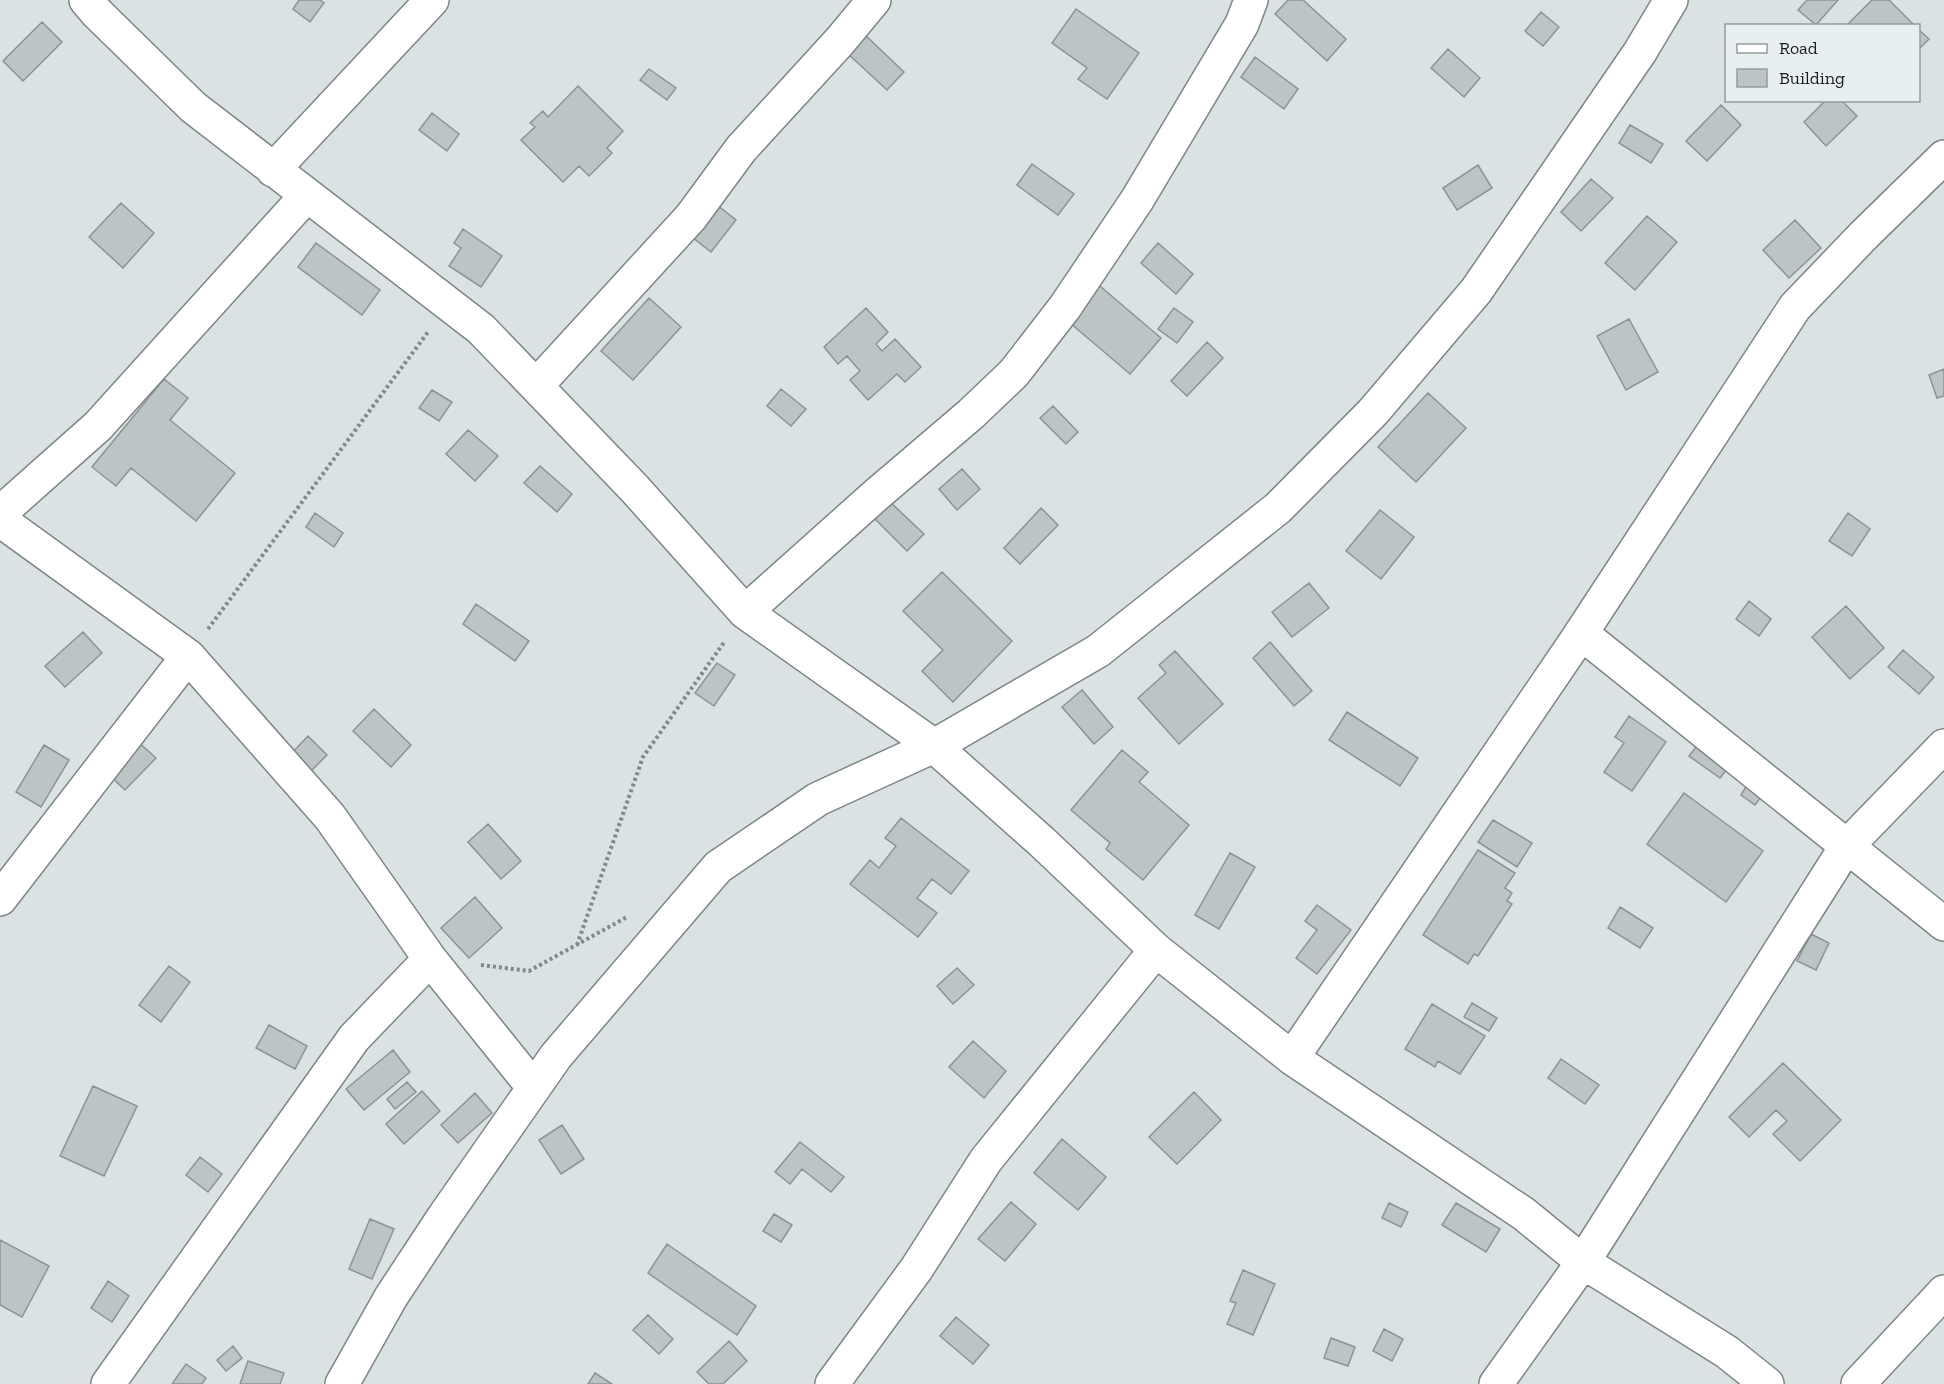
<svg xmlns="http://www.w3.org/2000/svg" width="1944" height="1384" viewBox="0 0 1944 1384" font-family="'Zilla Slab',serif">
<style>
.building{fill:#bdc4c6;stroke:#8d9395;stroke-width:1.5}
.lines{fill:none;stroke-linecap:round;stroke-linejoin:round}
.minor-casing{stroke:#7e8586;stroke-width:36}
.path{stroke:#828788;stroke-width:4;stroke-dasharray:3 3;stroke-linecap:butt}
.minor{stroke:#fff;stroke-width:33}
</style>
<rect width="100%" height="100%" fill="#dbe2e3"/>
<path class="building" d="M299,0H320L324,3L310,22L293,9Z
M1288,0H1303L1346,39L1327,61L1275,14Z
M1807,0H1838L1816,25L1798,10Z
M1872,0H1889L1915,26L1847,25Z
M1076,9L1139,53L1107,99L1078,79L1087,68L1052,43Z
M1541,12L1559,27L1543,46L1525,31Z
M42,22L62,42L23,81L3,61Z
M1918,29L1929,39L1918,50Z
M864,34L904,72L887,90L846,52Z
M1448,49L1480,78L1464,97L1431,68Z
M1255,57L1298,89L1284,109L1241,77Z
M649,69L676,88L667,100L640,80Z
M578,86L623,131L607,148L612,153L589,176L579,166L563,182L521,140L535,127L530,123L543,111L548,117Z
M1826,100H1841L1857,116L1826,146L1804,122Z
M1721,105L1741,125L1707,161L1686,141Z
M432,113L459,134L447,151L419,130Z
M1630,125L1663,144L1651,163L1619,143Z
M1032,164L1074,194L1058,215L1017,185Z
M1478,165L1492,188L1457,210L1443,188Z
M1591,179L1613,198L1581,231L1561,212Z
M121,203L154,233L123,268L89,237Z
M717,205L736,220L711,252L692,237Z
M1647,216L1677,242L1635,290L1605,263Z
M1795,220L1821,248L1789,278L1763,250Z
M463,229L502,256L481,287L449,266L461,248L454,243Z
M316,243L380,290L362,315L298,267Z
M1158,243L1193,274L1176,294L1141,263Z
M1094,281L1161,338L1130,374L1063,317Z
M649,298L681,327L633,380L601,351Z
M866,308L888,332L876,344L882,351L895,339L921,367L905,382L897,374L868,400L850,380L860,371L847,356L838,364L824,347Z
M1174,308L1193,322L1177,343L1158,329Z
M1629,319L1658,372L1626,390L1597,336Z
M1207,342L1223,358L1187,396L1171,381Z
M1944,369V396L1937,398L1929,375Z
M164,379L188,398L170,420L235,473L196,521L131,468L116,486L92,467Z
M781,389L806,409L791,426L767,406Z
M432,390L452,402L439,421L419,408Z
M1428,393L1466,428L1416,482L1378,447Z
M1053,406L1078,432L1066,444L1040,418Z
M468,430L498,456L475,481L446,454Z
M540,466L572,494L557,512L524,483Z
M962,469L980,489L957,510L939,489Z
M890,502L924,534L907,551L874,518Z
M1041,508L1058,525L1020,564L1004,548Z
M1380,510L1414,537L1381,579L1346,551Z
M315,513L343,533L334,547L306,527Z
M1848,513L1870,529L1852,556L1829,541Z
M942,572L1012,641L953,702L922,671L943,650L903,611Z
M1309,583L1329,608L1292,637L1272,612Z
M1749,601L1771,619L1759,636L1736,619Z
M476,604L529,641L515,661L463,624Z
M1846,606L1884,648L1850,679L1812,637Z
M83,632L102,653L65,687L45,666Z
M1270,642L1312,691L1294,706L1253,658Z
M1903,650L1934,677L1919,694L1888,667Z
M1175,651L1223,704L1179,744L1138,698L1166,673L1159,665Z
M717,663L735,675L714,706L695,693Z
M1082,690L1113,727L1094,744L1062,707Z
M374,709L411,745L391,767L353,731Z
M1347,712L1418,758L1400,786L1329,740Z
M1629,716L1666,742L1632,791L1604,772L1624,743L1615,737Z
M308,736L327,755L308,774L290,755Z
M1702,739L1733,761L1720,778L1689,756Z
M136,740L156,758L125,790L106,772Z
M44,745L69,760L41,807L16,792Z
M1122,750L1148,772L1139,782L1189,825L1143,880L1106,849L1110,843L1071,810Z
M1750,780L1766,790L1755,805L1741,795Z
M1684,793L1763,851L1726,902L1647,844Z
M901,818L969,871L951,894L932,879L917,898L937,913L918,937L850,884L870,860L879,868L896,846L885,838Z
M1493,820L1532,843L1517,867L1478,842Z
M488,824L521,861L501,879L468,842Z
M1478,850L1515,873L1505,888L1512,893L1507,901L1512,904L1478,956L1474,954L1468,964L1423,935Z
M1230,853L1255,867L1219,929L1195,915Z
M475,897L502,928L469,958L441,928Z
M1317,905L1351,930L1317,974L1296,958L1317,930L1305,921Z
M1620,907L1653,928L1640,948L1608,928Z
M1811,934L1829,943L1816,970L1797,961Z
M169,966L190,982L161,1022L139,1005Z
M957,968L974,985L953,1004L937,986Z
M1472,1003L1497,1018L1489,1031L1464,1017Z
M1432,1004L1485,1036L1460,1074L1438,1061L1435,1067L1405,1049Z
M269,1025L307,1046L295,1069L256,1048Z
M973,1041L1006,1071L984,1098L949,1067Z
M393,1050L410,1072L364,1110L346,1089Z
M1561,1059L1599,1085L1585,1104L1548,1078Z
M1783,1063L1841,1120L1800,1161L1773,1134L1787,1121L1776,1110L1749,1137L1729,1117Z
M407,1082L416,1092L395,1109L387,1099Z
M93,1086L137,1106L104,1176L60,1156Z
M422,1091L440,1111L404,1144L386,1124Z
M1194,1092L1221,1120L1177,1164L1149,1137Z
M475,1093L492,1113L458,1143L441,1125Z
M562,1125L584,1159L561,1174L539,1140Z
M1062,1139L1106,1177L1078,1210L1034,1173Z
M800,1142L844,1177L831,1192L802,1169L790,1184L775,1172Z
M200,1157L222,1174L208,1192L186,1175Z
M1011,1202L1036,1224L1005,1261L978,1239Z
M1389,1203L1408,1212L1401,1227L1382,1218Z
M1456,1203L1500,1229L1486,1252L1442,1225Z
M774,1214L792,1225L781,1242L763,1231Z
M370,1219L394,1229L372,1279L349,1269Z
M0,1240L49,1266L22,1317L0,1305Z
M667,1244L756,1306L737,1335L648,1273Z
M1243,1270L1275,1284L1253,1335L1227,1324L1236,1303L1230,1301Z
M108,1281L129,1296L112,1322L91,1308Z
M648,1315L673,1339L659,1354L633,1330Z
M956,1317L989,1345L973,1364L940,1336Z
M1384,1329L1403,1339L1392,1361L1373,1351Z
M1331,1338L1355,1347L1348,1366L1324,1358Z
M729,1341L747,1361L723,1384H709L697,1372Z
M233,1346L242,1358L226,1371L217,1360Z
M248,1361L284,1373L280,1384H240Z
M186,1364L206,1378L202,1384H172Z
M595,1373L612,1384H588Z"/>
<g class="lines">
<g class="minor-casing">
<path id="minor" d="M86,0L97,13L193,107L481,329L634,488L745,612L934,746L1042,842L1156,950L1292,1058L1524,1214L1583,1262L1727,1352L1767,1384
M273,170L432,0
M536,386L691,217L741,149L840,41L874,0
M0,513L98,426L307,195
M0,520L188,656L330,817L430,959L534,1088
M745,612L876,495L971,414L1014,373L1065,307L1137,200L1242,24L1251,0
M1581,633L1944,924
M0,899L188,656
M1292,1058L1576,641L1795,307L1864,235L1944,157
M108,1384L354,1038L430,959
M342,1384L391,1297L443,1218L556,1056L718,867L818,799L934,746L1098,651L1278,508L1373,412L1476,291L1640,52L1671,0
M832,1384L917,1268L986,1160L1156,950
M1496,1384L1583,1262L1846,847L1944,746
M1858,1384L1944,1292"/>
</g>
<path class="path" d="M208,629L428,332
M577,945L643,757L725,641
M481,965L529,971L627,917"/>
<use href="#minor" class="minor"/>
</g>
<rect x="1725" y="24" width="195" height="78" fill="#e8eff1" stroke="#969b9c" stroke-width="1.5"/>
<rect x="1737" y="44" width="30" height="9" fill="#ffffff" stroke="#969b9c" stroke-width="1.5"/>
<text x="1779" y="54" font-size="18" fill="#1a1c1d">Road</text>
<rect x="1737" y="69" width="30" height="18" fill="#bdc4c6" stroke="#969b9c" stroke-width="1.5"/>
<text x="1779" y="84" font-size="18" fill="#1a1c1d">Building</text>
</svg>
